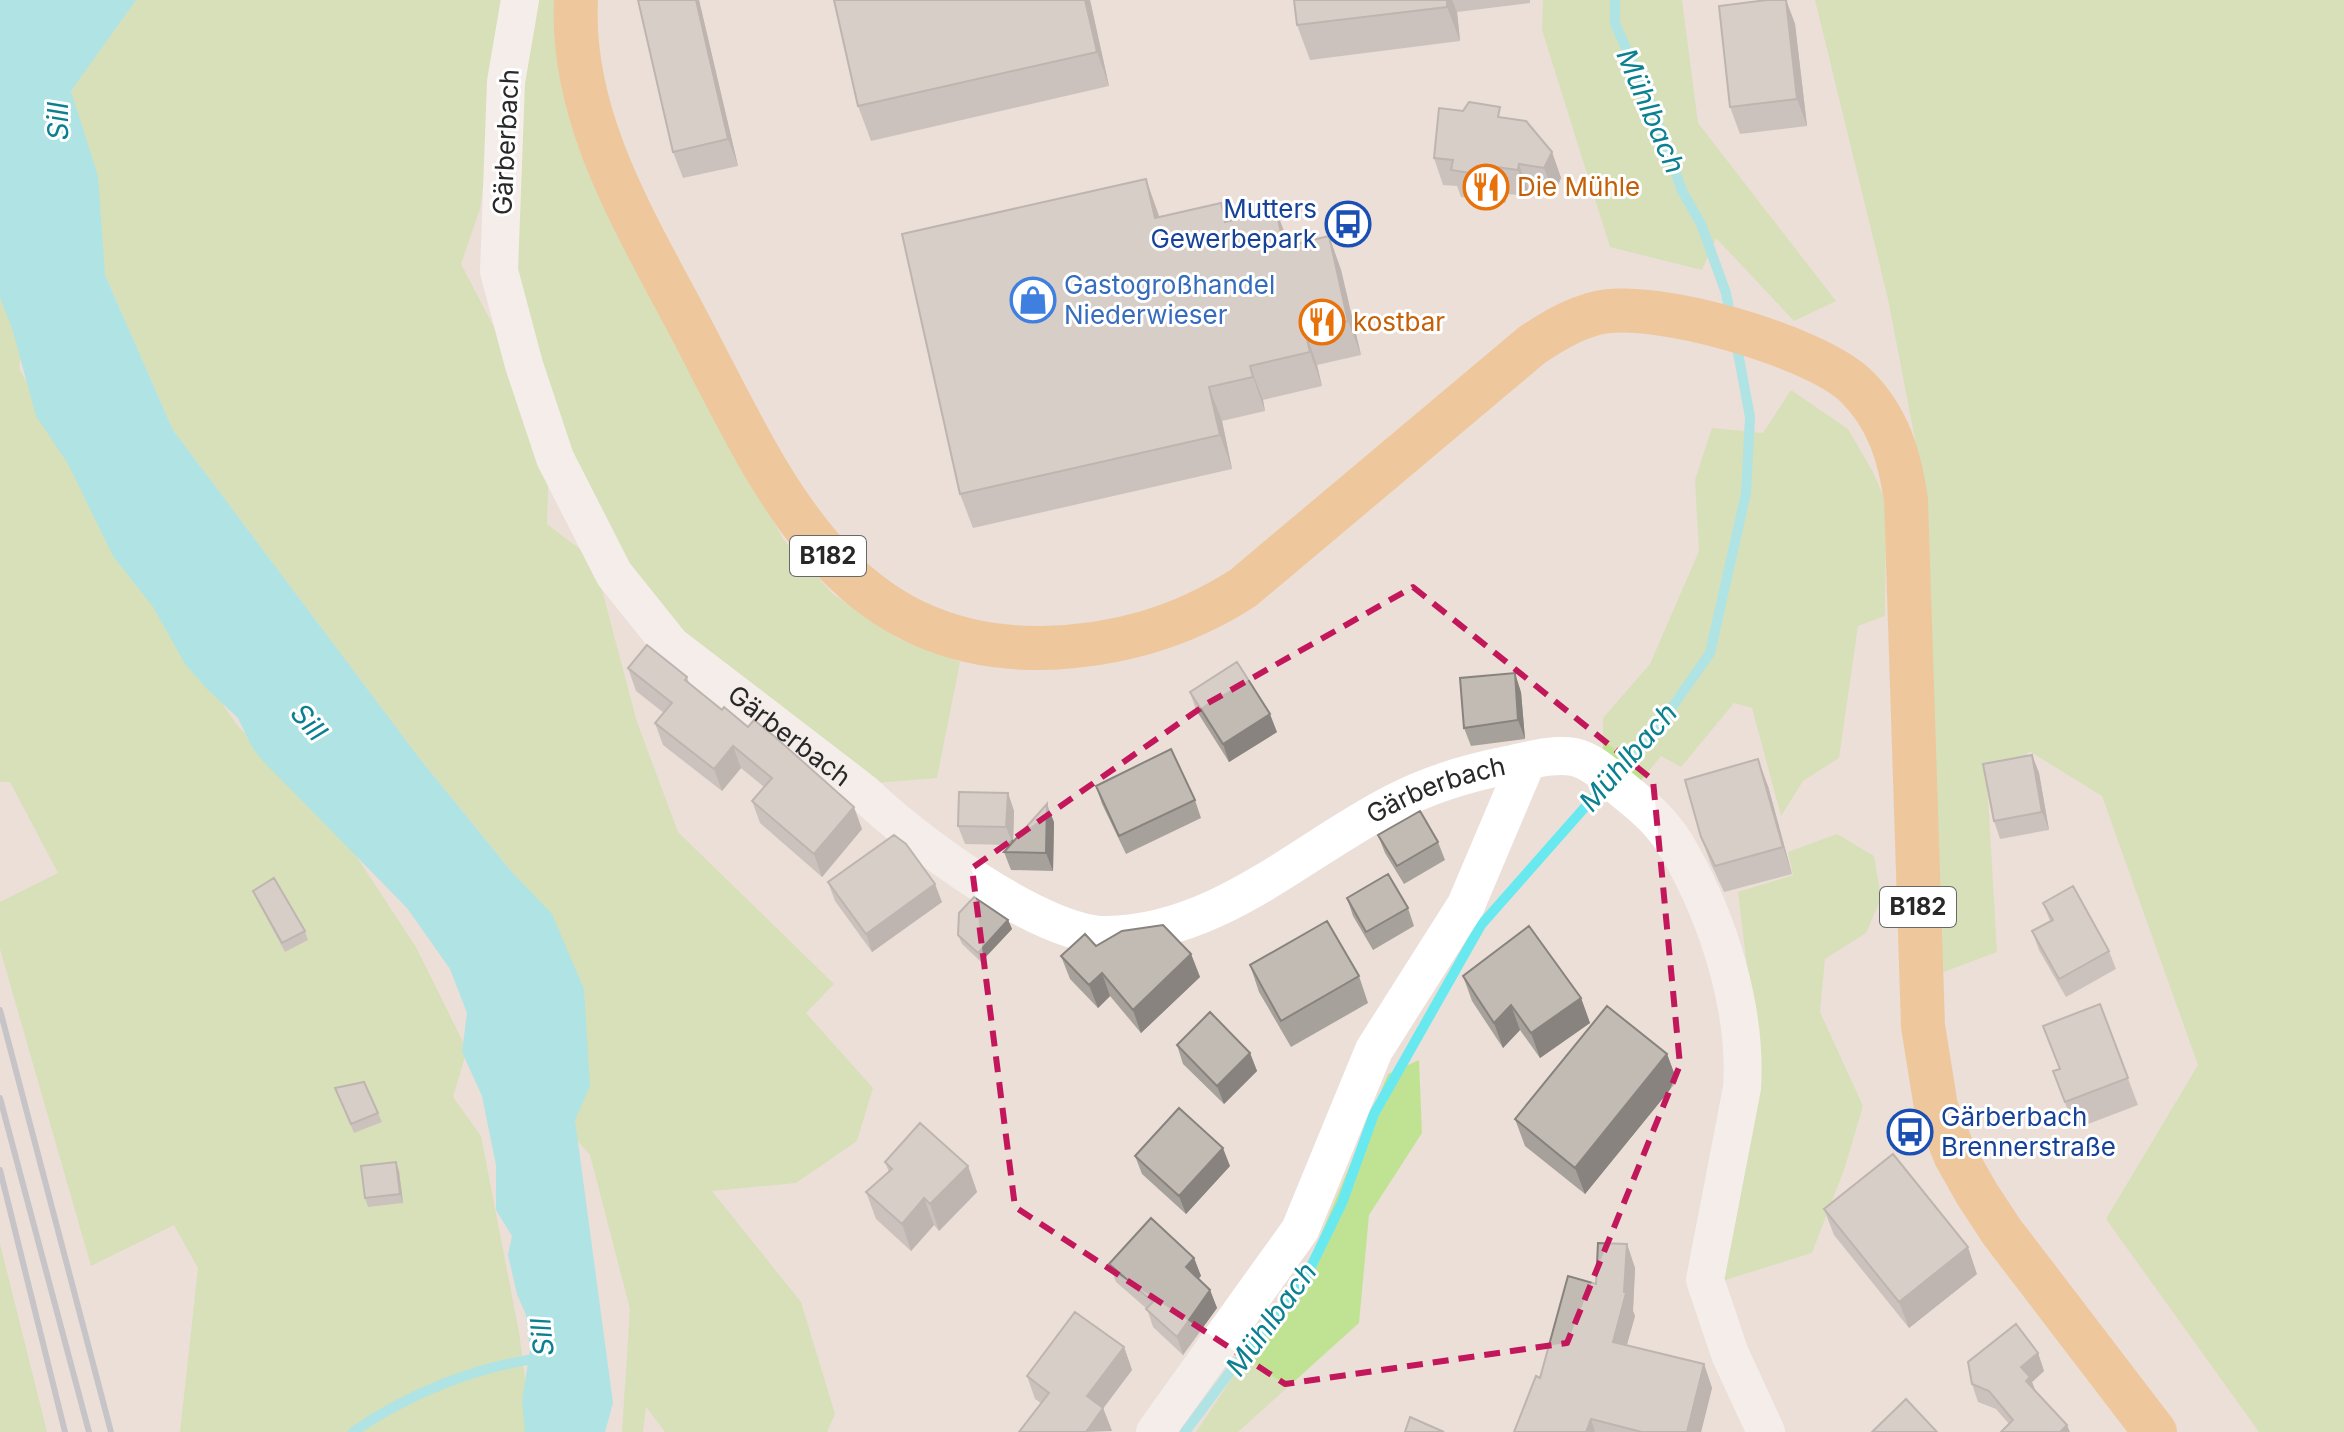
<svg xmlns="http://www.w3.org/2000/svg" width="2344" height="1432" viewBox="0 0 2344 1432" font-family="Inter,sans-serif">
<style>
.green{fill:#c0e393}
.water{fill:#68e9f0}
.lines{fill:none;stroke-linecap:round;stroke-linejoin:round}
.stream{stroke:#68e9f0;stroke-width:10}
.minor{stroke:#fff;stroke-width:38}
.major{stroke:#f2ac56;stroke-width:44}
.rail{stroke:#9ca4b3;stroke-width:6}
.wall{fill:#a7a19b}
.shaded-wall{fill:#88837e}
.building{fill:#c2bbb4;stroke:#88837e;stroke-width:2}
.marked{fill:none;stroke:#c2185b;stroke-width:6;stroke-dasharray:16 10;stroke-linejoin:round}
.labels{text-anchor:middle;stroke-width:6;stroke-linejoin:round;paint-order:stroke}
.shield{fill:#fff;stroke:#686868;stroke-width:2}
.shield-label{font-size:24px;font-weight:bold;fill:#282828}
.street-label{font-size:26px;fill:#282828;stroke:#fff}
.food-label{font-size:26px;fill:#c56008;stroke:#fff;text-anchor:start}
.transit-label{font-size:26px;fill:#164399;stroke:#fff;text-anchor:end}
.shop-label{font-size:26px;fill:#366cbe;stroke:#fff;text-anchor:start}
.water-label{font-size:28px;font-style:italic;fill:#0b8091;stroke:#fff}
</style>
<rect width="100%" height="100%" fill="#ebdfd8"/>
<path class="green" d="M136,0H508L480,209L461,264L496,331L549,457L547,524L594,560L637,722L678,832L834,984L806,1013L873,1088L857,1141L796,1183L712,1191L801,1302L835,1414L827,1432H665L646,1407L643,1432H622L630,1309L590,1155L544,1103L511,871L420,759L173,430L105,275L71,90Z
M526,0H557L714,409L783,539L833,594L899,639L960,662L937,778L863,784L682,645L583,504L512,299Z
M1543,0H1682L1698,123L1836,301L1794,321L1716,238L1702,270L1610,247L1542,30Z
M1815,0H2344V1432H2259L2106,1219L2198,1065L2102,796L2029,751L2015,772L1987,780L1997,952L1941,973L1928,507L1888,299Z
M0,207L30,298L19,368L120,554L237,725L339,830L416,947L467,1050L453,1097L481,1136L519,1332L532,1432H180L198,1268L174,1225L91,1266L0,949V902L58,873L10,782H0Z
M1791,390L1848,429L1873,472L1886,502L1885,616L1858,626L1839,758L1803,781L1781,816L1752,708L1734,703L1681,767L1661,756L1639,783L1603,753V718L1650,664L1699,551L1695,480L1712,428L1763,433Z
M1837,834L1874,856L1881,898L1866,933L1825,959L1820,1012L1863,1106L1845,1167L1812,1253L1722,1281L1755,1033L1738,892L1793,875L1788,852Z
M1419,1060L1422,1133L1369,1215L1359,1323L1238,1432H1196L1310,1261L1388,1074Z
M0,1244L47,1432H0Z"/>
<path class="water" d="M0,0H136L71,91L98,176L105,275L173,430L420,759L511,871L552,914L584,989L590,1086L575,1120L613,1403L605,1432H525L522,1401L530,1350L526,1315L517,1294L508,1255L512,1236L496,1210V1165L482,1096L462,1052L467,1013L450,969L407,908L262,760L252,747L238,718L208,690L185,664L153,607L113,556L68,464L36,416L12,328L0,298Z"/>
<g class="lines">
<path class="stream" d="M1615,0V24L1652,105L1682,191L1701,224L1726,293L1731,319
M353,1432C408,1394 476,1366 542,1358
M1185,1432L1236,1364L1303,1283L1342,1203L1374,1114L1481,925L1668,713L1710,653L1746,493L1750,417L1736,342"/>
<g class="minor">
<path id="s1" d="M520,0L506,82L499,271L524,365L555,458L614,574L671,645L864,793C911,839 1040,935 1106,935C1218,934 1300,851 1394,803C1430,784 1467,773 1508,765C1527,761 1553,753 1574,757C1593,761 1609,778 1623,790C1647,809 1665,825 1680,852C1719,921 1747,1009 1742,1088L1705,1280L1730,1354L1766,1432"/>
<path d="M1155,1432L1300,1230L1374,1050L1466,905L1527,761"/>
</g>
<path class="major" d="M576,0C570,115 633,219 685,317C768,473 834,651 1043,648C1116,646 1181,628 1243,588L1532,345C1553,331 1573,319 1597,313C1653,299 1815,346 1856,386C1888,417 1900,457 1906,500L1923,1026L1936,1107L1955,1155L1977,1194L2002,1232L2155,1432"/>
<path class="rail" d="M0,1010L111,1432
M0,1098L89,1432
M0,1170L65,1432"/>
</g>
<path class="wall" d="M699,0L738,166L683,178L673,152Z
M834,0H1090L1109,86L871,141L858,106Z
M1294,0H1530V3L1457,12L1460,41L1310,60L1297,25Z
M1786,0L1795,24L1807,126L1740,134L1730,107Z
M1504,118L1552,152L1561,178L1554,195L1528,191V196L1507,194L1505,203L1461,197L1457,186L1443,185L1434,158Z
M1221,203L1228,221L1289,246L1329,236L1341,270L1361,355L1317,365L1322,386L1263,400L1265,411L1222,421L1232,469L973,528L960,494L1158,213L1159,217Z
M628,668L687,677L689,683L862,829L822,877L760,823L752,801L764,787L741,768L722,791L663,745L655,723L664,713L636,691Z
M1190,692L1277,732L1229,762L1196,710Z
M1521,692L1525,739L1471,746L1464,728Z
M2032,755L2039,773L2049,830L2000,839L1994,821Z
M1096,786L1195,800L1201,818L1126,854L1102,804Z
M1768,786L1792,874L1724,892L1711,864L1701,837Z
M1008,793L1014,811L1013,842L1054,822L1053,871L1011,870L1004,852L1010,845L965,844L958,826Z
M1378,835L1438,842L1445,860L1404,884L1385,853Z
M828,882L942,902L872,952L835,901Z
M253,891L305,931L308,940L285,952L257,900Z
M1347,898L1408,908L1414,926L1373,950L1353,916Z
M2043,903L2109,951L2116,969L2066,997L2039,950L2032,931L2050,921Z
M1008,920L1012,929L981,962L962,944L958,935Z
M1096,946L1191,954L1200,977L1141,1033L1110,996L1098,1008L1070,979L1061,956Z
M1250,965L1359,976L1368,1003L1291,1047L1259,992Z
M1463,976L1581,998L1590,1023L1540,1058L1520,1030L1503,1048L1472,1001Z
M2100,1004L2138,1105L2075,1129L2053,1071L2059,1070Z
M1177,1045L1250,1053L1257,1071L1224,1104L1183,1064Z
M1667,1054L1677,1081L1585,1194L1525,1146L1515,1119Z
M335,1088L378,1113L382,1122L354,1133Z
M1135,1156L1230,1166L1186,1214L1142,1174Z
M885,1162L968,1166L977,1192L939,1231L934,1225L911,1251L876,1219L866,1192L889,1172Z
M399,1171L403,1203L368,1207L365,1198Z
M1824,1209L1977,1274L1909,1328L1834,1235Z
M1627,1244L1635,1268L1633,1311L1635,1316L1627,1345L1704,1364L1712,1388L1701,1432H1514L1540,1378L1596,1284Z
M1194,1258L1201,1276L1198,1279L1210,1290L1217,1308L1183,1355L1153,1327L1147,1309L1116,1282L1109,1264Z
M1124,1347L1132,1370L1103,1408L1112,1431L1041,1403L1035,1399L1027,1376Z
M2038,1353L2044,1371L2032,1382L2035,1390L2067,1425L2009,1424L1996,1409L1978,1402L1972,1384Z"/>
<path class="shaded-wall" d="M696,0H699L738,166L728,139Z
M1085,0H1090L1109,86L1097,52Z
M1447,0H1452L1457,12L1460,41L1447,7Z
M1786,0L1795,24L1807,126L1797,99Z
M1552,152L1561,178L1554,195L1544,168Z
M1519,164L1528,191V196L1518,170Z
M1497,167L1507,194L1505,203L1495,177Z
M1146,179L1158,213L1167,252L1155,218Z
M1276,210L1289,244L1297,281L1284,247Z
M1329,236L1341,270L1361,355L1348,321Z
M1305,331L1317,365L1322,386L1310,352Z
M1250,366L1263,400L1265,411L1253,377Z
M1209,387L1222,421L1232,469L1220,435Z
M1515,673L1521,692L1525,739L1518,720Z
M1270,714L1277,732L1229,762L1223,744Z
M733,746L741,768L722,791L714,769Z
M2032,755L2039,773L2049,830L2042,812Z
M1758,759L1768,786L1792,874L1783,847Z
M1008,793L1014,811L1013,845L1006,827Z
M1047,804L1054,822L1053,871L1046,853Z
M854,807L862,829L822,877L814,854Z
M935,884L942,902L872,952L866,934Z
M1008,920L1012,929L981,962L978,953Z
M1191,954L1200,977L1141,1033L1133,1010Z
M1102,973L1110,996L1098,1008L1089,985Z
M1581,998L1590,1023L1540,1058L1531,1033Z
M1511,1005L1520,1030L1503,1048L1494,1023Z
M1250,1053L1257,1071L1224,1104L1217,1086Z
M1667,1054L1677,1081L1585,1194L1575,1168Z
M1223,1148L1230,1166L1186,1214L1179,1196Z
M396,1162L399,1171L403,1203L400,1194Z
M968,1166L977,1192L939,1231L930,1204Z
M924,1198L934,1225L911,1251L902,1224Z
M1627,1244L1635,1268L1633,1311L1635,1316L1621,1365L1613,1342L1624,1292Z
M1968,1247L1977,1274L1909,1328L1899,1302Z
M1194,1258L1201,1276L1192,1285L1186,1267Z
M1210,1290L1217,1308L1183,1355L1177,1337Z
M1124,1347L1132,1370L1096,1418L1087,1396Z
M2038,1353L2044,1371L2032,1382L2037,1395L2032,1399L2021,1367Z
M1704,1364L1712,1388L1701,1432H1687Z
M1103,1408L1112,1431L1086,1432Z
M1591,1419L1595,1432H1586Z
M2067,1425L2070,1432H2060Z"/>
<path class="building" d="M638,0H696L728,139L673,152Z
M834,0H1085L1097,52L858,106Z
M1294,0H1447V7L1297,25Z
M1767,0H1786L1797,99L1730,107L1719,6Z
M1469,102L1500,107L1498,117L1526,121L1552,152L1544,168L1519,164L1518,170L1497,167L1495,177L1451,170L1453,160L1434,158L1439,108L1463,111Z
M1146,179L1155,218L1221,203L1225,222L1276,210L1284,247L1329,236L1348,321L1305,331L1310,352L1250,366L1253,377L1209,387L1220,435L960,494L902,234Z
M647,645L687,677L685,680L722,710L724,707L748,727L754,720L774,736L854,807L814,854L752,801L772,778L733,746L714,769L655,723L672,703L628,668Z
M1237,662L1270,714L1223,744L1190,692Z
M1515,673L1518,720L1464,728L1460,678Z
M1171,749L1195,800L1119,836L1096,786Z
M2032,755L2042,812L1994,821L1983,764Z
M1758,759L1783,847L1715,866L1701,837L1685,780Z
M959,792L1008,793L1006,827L958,826Z
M1047,804L1046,853L1004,852Z
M1420,811L1438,842L1397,866L1378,835Z
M894,835L906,844L935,884L866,934L828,882Z
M1388,874L1408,908L1366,932L1347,898Z
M274,878L305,931L282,943L253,891Z
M2073,886L2109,951L2059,979L2032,931L2053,920L2043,903Z
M974,897L1008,920L978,953L958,935L959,913Z
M1327,921L1359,976L1281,1021L1250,965Z
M1163,925L1191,954L1133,1010L1102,973L1089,985L1061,956L1085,934L1096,946L1122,931Z
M1529,926L1581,998L1531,1033L1511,1005L1494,1023L1463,976Z
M2100,1004L2128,1078L2065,1102L2053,1071L2060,1069L2043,1026Z
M1607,1006L1667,1054L1575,1168L1515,1119Z
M1210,1012L1250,1053L1217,1086L1177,1045Z
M364,1082L378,1113L351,1124L335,1088Z
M1179,1108L1223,1148L1179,1196L1135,1156Z
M920,1123L968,1166L930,1204L924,1198L902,1224L866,1192L892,1169L885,1162Z
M1893,1154L1968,1247L1899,1302L1824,1209Z
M396,1162L400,1194L365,1198L361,1166Z
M1151,1218L1194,1258L1186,1267L1210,1290L1177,1337L1146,1309L1153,1302L1109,1264Z
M1598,1243L1627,1244L1624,1292L1626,1293L1613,1342L1704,1364L1687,1432H1642L1591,1419L1586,1432H1514L1536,1376L1540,1378L1568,1276L1596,1284Z
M1075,1312L1124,1347L1087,1396L1103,1408L1086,1432H1019L1049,1393L1027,1376Z
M2016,1324L2038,1353L2021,1367L2030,1377L2026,1381L2067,1425L2060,1432H2001L2013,1420L1989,1391L1972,1384L1968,1362Z
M1906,1399L1937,1432H1872Z
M1410,1417L1444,1432H1405Z"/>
<path d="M0 0H2344V1432H0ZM1413,587L1653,780L1680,1065L1567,1343L1285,1384L1015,1207L972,868L1208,703Z" fill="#ebdfd8" fill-opacity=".55" fill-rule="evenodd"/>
<path class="marked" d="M1413,587L1653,780L1680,1065L1567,1343L1285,1384L1015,1207L972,868L1208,703Z"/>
<defs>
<g id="restaurant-ring" transform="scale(2.3)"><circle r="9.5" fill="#fff" stroke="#e8710a" stroke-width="1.5"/><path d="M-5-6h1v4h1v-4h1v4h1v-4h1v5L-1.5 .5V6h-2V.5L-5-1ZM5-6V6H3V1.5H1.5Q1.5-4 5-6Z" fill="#e8710a"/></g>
<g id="bus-ring" transform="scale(2.3)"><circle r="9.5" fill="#fff" stroke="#1a4fb4" stroke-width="1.5"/><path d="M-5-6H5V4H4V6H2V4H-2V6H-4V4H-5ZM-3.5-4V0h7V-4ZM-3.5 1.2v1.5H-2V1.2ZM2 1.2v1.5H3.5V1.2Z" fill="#1a4fb4"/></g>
<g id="shop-ring" transform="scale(2.3)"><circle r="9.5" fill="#fff" stroke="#3f7fe0" stroke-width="1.5"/><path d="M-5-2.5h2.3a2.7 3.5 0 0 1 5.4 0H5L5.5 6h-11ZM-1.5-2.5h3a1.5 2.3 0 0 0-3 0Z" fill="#3f7fe0"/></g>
</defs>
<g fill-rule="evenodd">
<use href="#restaurant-ring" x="1486" y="187"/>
<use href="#bus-ring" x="1348" y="224"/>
<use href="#shop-ring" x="1033" y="300"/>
<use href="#restaurant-ring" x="1322" y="322"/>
<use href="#bus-ring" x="1910" y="1132"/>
</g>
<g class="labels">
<g class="shield">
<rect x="790" y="536" width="76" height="40" rx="6"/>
<rect x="1880" y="887" width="76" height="40" rx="6"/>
</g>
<g class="shield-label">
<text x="828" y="564">B182</text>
<text x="1918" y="915">B182</text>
</g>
<g class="street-label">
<text transform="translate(506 142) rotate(-87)" y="9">Gärberbach</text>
<text dy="9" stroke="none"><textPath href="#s1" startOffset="838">Gärberbach</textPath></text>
<text dy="9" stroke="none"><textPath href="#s1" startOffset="1582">Gärberbach</textPath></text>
</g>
<g class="food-label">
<text x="1517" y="196">Die Mühle</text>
<text x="1353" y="331">kostbar</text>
</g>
<g class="transit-label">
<text x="1317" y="218">Mutters<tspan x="1317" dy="30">Gewerbepark</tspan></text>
<text x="1941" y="1126" text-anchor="start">Gärberbach<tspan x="1941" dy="30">Brennerstraße</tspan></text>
</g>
<g class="shop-label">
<text x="1064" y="294">Gastogroßhandel<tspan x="1064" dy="30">Niederwieser</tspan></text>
</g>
<g class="water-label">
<text transform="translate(1651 111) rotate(67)" y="10">Mühlbach</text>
<text transform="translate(58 121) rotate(-90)" y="10">Sill</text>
<text transform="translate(309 722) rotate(49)" y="10">Sill</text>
<text transform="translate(1628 757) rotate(-49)" y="10">Mühlbach</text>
<text transform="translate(1271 1319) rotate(-54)" y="10">Mühlbach</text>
<text transform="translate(542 1337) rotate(-96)" y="10">Sill</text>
</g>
</g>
</svg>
